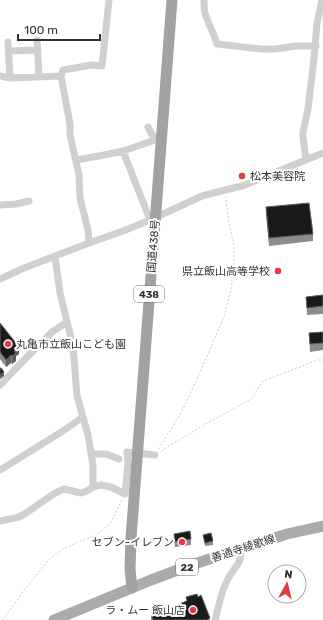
<svg xmlns="http://www.w3.org/2000/svg" width="323" height="620" viewBox="0 0 323 620" font-family="Rubik,'Noto Sans JP',sans-serif">
<style>
.lines{fill:none;stroke-linecap:round;stroke-linejoin:round}
.path{stroke:#cdcdcd;stroke-width:1;stroke-dasharray:2 2;stroke-linecap:butt}
.minor{stroke:#d0d0d0;stroke-width:7}
.primary{stroke:#ababab;stroke-width:11}
.trunk{stroke:#a2a2a2;stroke-width:11}
.wall{fill:#8c8c8c}
.shaded-wall{fill:#5f5f5f}
.building{fill:#1a1a1a;stroke:#5f5f5f}
.poi-dot{fill:#e63946;stroke:#fff;stroke-width:1.5}
.labels{text-anchor:middle;stroke-width:4;stroke-linejoin:round;paint-order:stroke}
.shield{fill:#fff;stroke:#707070;stroke-width:1}
.shield-label{font-size:10px;font-weight:bold;fill:#333}
.poi-label{font-size:11px;fill:#333;stroke:#fff;text-anchor:end}
.street-label{font-size:11px;fill:#333;stroke:#fff}
</style>
<rect width="100%" height="100%" fill="#fff"/>
<g class="lines">
<path class="path" d="M159,449L182,411L197,379L224,317L231,290L234,261V245L228,217L226,197
M161,451L202,426L251,399L263,381L318,360H323
M3,620L22,593L47,562L54,555L63,549L78,542L96,535L110,524L122,500"/>
<path class="minor" d="M204,0C204,4 204,9 205,13C208,24 214,33 217,44L261,49H276L295,46H316
M37,40L39,76
M8,42L10,78
M9,51L38,50
M0,76L10,78L61,76
M148,127L155,140
M123,151L161,138
M76,160L104,155L123,151L150,220
M306,160L303,137V132L308,109L314,58L317,23L322,0
M0,205L16,204L29,201
M89,243L88,230L80,198L79,175L70,135V124L61,76L63,70L92,65L102,66L109,0
M55,256L60,293L73,346L77,396L88,435L93,465V487
M0,279L24,268L89,243L123,231L150,220L202,196L225,190L242,186L323,153
M0,385L25,359L52,332L67,322
M91,454H106L119,459
M0,470L63,431L83,417
M0,521L19,517L26,513L55,493L64,489L81,493L87,491L93,487L101,485L111,487L125,494L128,462L127,452L155,455
M215,620C219,606 221,590 229,577C235,566 243,563 240,549"/>
<path class="primary" d="M54,620L151,580L191,565L259,543L287,534L323,526"/>
<path class="trunk" d="M132,588L130,569L131,538L172,0"/>
</g>
<path class="wall" d="M266,207L313,234V241L269,246L266,214Z
M323,295V314L307,315L306,297Z
M0,323L19,354L16,356V361L12,364L11,363L6,367L0,359Z
M323,332V350L310,352L309,333Z
M174,534L191,539V545L175,547L174,539Z
M203,535L213,541V545L205,546Z
M186,597H198L210,620H151V612L169,608L186,601Z"/>
<path class="shaded-wall" d="M19,347V354L16,356V361L12,364V356L14,351Z
M11,355V363L6,367V360Z
M4,372V376L0,379V375Z"/>
<path class="building" d="M309,203L313,234L269,238L266,207Z
M323,295V306L307,308L306,297Z
M0,323L19,347L14,351L16,353L12,356L11,355L6,360L0,352Z
M323,332V343L310,344L309,333Z
M0,368H1L4,372L0,375Z
M190,531L191,539L175,542L174,534Z
M211,533L213,541L205,543L203,535Z
M197,594L198,597L201,595L210,618L207,620H152L153,619L151,612L168,605L169,608L187,601L186,597Z"/>
<g class="poi-dot">
<circle cx="242" cy="176" r="4"/>
<circle cx="278" cy="271" r="4"/>
<circle cx="8" cy="344" r="4"/>
<circle cx="182" cy="542" r="4"/>
<circle cx="193" cy="610" r="4"/>
</g>
<g class="labels">
<g class="shield">
<rect x="134" y="286" width="30" height="16" rx="3"/>
<rect x="176" y="559" width="22" height="16" rx="3"/>
</g>
<g class="shield-label">
<text x="149" y="298">438</text>
<text x="187" y="571">22</text>
</g>
<g class="poi-label">
<text x="250" y="180" text-anchor="start">松本美容院</text>
<text x="270" y="275">県立飯山高等学校</text>
<text x="16" y="348" text-anchor="start">丸亀市立飯山こども園</text>
<text x="174" y="546">セブン-イレブン</text>
<text x="185" y="614">ラ・ムー 飯山店</text>
</g>
<g class="street-label">
<text transform="translate(153 246) rotate(-85)" y="4">国道438号</text>
<text transform="translate(243 548) rotate(-18)" y="4">善通寺綾歌線</text>
</g>
</g>
<g transform="translate(287 584) rotate(8)"><circle r="19" fill="#ffffff" stroke="#adadad"/>
<path d="M0-3L7 15L0 10L-7 15Z" fill="#e63946"/>
<text y="-6" font-size="11" font-weight="bold" text-anchor="middle" fill="#333333">N</text>
</g>
<path d="M18 34v6h82v-6" fill="none" stroke="#333333" stroke-width="2"/>
<text x="24" y="34" font-size="12" fill="#333333" stroke="#ffffff" stroke-width="3" paint-order="stroke">100 m</text>
</svg>
